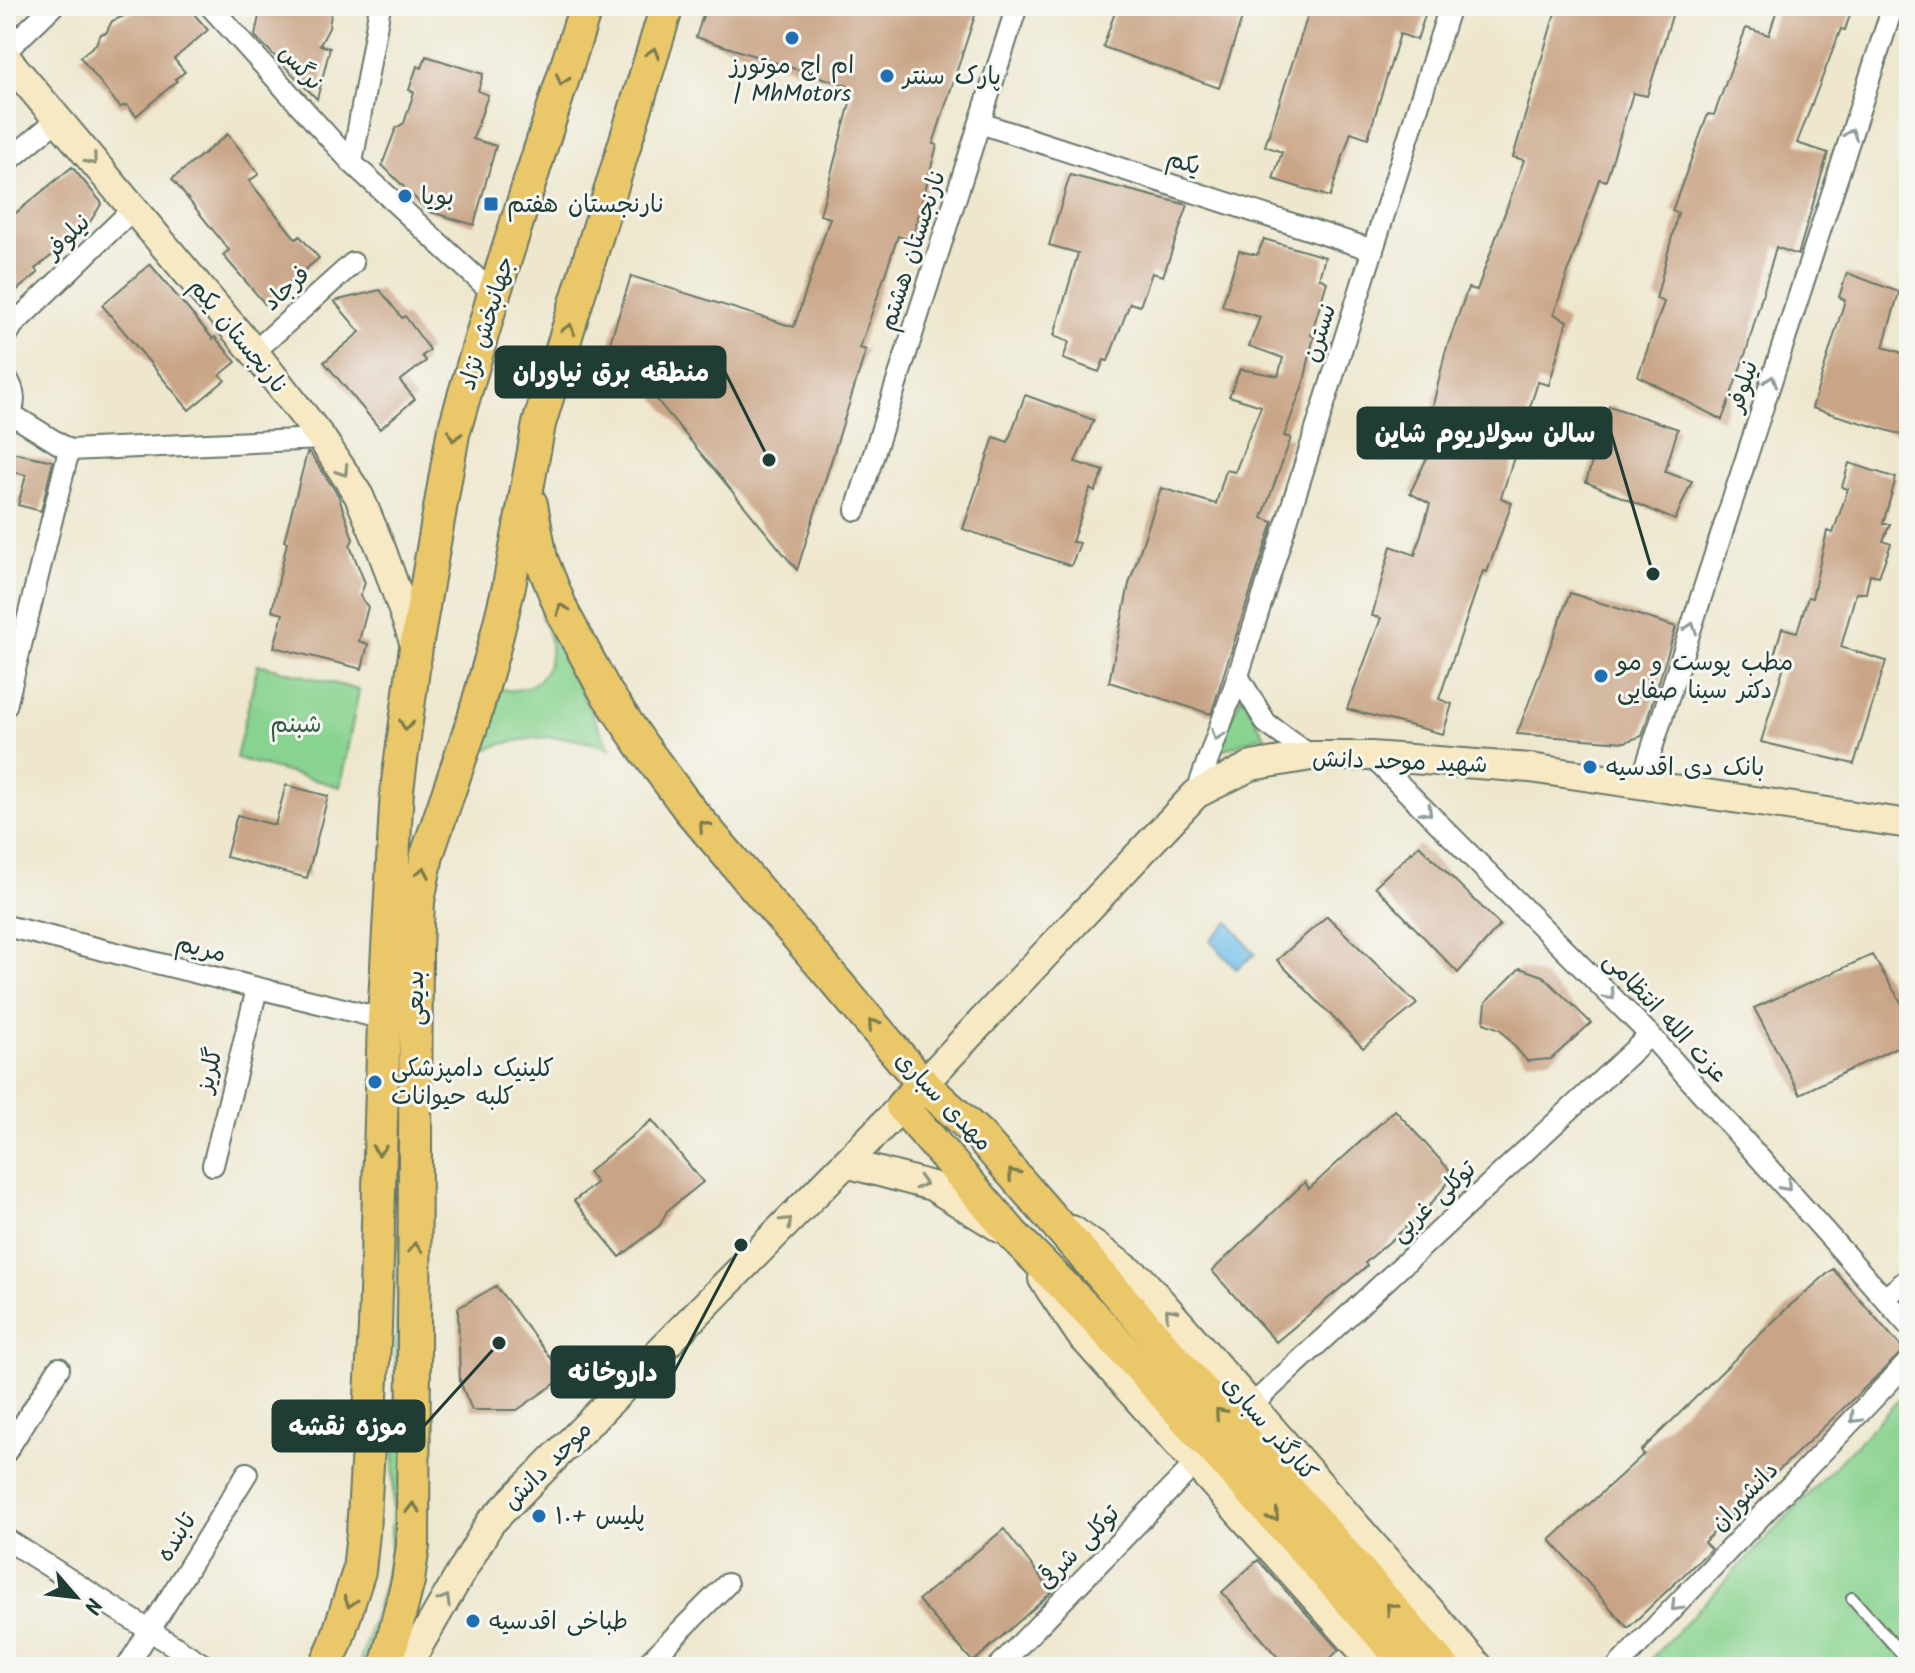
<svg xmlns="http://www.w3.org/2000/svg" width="1915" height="1673" viewBox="0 0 1915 1673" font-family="Kalam,'Playpen Sans Arabic',sans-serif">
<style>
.green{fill:#89d390;stroke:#548862;stroke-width:2}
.water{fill:#70beea;stroke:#487e8f;stroke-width:2}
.building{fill:#c9a486}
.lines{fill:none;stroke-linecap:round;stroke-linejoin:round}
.lane-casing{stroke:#67786a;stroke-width:14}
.street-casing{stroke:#67786a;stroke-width:24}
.secondary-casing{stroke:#67786a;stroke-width:32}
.primary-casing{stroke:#67786a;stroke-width:36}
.lane{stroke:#fff;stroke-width:10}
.street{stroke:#fff;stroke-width:20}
.secondary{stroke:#f7e9c3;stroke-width:28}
.primary{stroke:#eac769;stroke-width:32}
.oneway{stroke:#7a7b4c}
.oneway2{stroke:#8f9e9a}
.oneway3{stroke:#8b937c}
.poi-dot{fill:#1f6fb2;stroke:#f6f6f2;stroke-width:3}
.labels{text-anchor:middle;stroke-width:6;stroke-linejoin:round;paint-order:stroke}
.poi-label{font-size:24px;fill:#1f3d34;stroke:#f6f6f2;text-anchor:start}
.street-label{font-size:24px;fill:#1f3d34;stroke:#f6f6f2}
.park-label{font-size:24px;fill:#345b46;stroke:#f6f6f2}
.leader{fill:none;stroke:#1f3d34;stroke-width:3}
.callout-dot{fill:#1f3d34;stroke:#f6f6f2;stroke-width:3}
.callout{fill:#1f3d34;stroke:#1f3d34;stroke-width:3}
.callout-label{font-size:26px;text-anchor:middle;font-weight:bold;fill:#fff}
</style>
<rect width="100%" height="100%" fill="#f6f6f2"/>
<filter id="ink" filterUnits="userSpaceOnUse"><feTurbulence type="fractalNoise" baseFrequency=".0125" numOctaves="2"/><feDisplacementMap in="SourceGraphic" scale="16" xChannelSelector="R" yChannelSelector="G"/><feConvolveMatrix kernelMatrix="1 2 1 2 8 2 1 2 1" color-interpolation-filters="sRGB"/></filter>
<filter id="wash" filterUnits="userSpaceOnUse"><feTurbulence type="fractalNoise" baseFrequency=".006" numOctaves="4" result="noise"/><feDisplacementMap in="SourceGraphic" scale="32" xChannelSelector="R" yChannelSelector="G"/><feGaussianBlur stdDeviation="1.8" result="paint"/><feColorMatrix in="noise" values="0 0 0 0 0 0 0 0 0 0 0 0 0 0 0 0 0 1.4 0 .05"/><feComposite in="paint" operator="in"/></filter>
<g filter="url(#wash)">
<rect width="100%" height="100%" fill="#eee7cd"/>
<path class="green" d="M540,612L610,749C568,732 527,735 484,750L500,689C532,695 553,675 550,642C549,632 543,622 540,612Z
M258,664L359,690L340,787L236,758Z
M1242,695L1267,740L1258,737L1224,750L1222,738Z
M399,1183L408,1525L377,1667H358L383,1587L390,1555L393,1500Z
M1909,1389V1667H1643Z"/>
<path class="water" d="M1229,922L1255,954L1236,969L1210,940Z"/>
<g id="blocks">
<path class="building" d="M148,6H187L208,30L174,59L185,72L175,79L177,81L136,116L127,105L120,107L80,57L96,44L100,34L106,33L112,21Z
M261,6H332L329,28L320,45L330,48L317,99L255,36Z
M706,6H978L933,144L937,145L912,240L898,236L860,348L866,350L797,570L610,343L631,276L794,327L830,218L820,215L854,88L696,37Z
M1117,6H1246L1219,88L1103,47Z
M1311,6H1428L1417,40L1400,34L1368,138L1351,132L1330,197L1273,179L1282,152L1265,146Z
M1557,6H1675L1647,96L1633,93L1606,181L1599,179L1554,314L1567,321L1549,385L1538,382L1501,498L1512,503L1487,572L1483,571L1439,699L1452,704L1443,734L1347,709L1381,618L1372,616L1391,546L1415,555L1430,504L1410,493L1434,443L1425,440L1445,353L1468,288L1477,290L1524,160L1513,157Z
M1778,6H1853L1845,30L1841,29L1797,143L1828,153L1798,255L1776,247L1747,349L1722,420L1638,376L1664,302L1656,299L1678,213L1672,211L1708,114L1714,115L1746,28L1769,35Z
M426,56L483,74L478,91L488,95L473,139L496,146L474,225L428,211L382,165L396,128L404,123L414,92L409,90L417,66L422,68Z
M228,134L259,174L249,181L296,239L300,236L319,258L265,304L223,255L229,250L172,179Z
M72,167L102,203L86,228L35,269L38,273L6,299V221Z
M1070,175L1188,205L1163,276L1152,273L1140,306L1130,303L1108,361L1104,360L1099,372L1063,359L1069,342L1054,336L1078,253L1049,245Z
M1264,239L1325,257L1319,278L1327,282L1311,335L1314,336L1304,382L1284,436L1291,438L1262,518L1273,522L1211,714L1109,682L1129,584L1161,488L1216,504L1226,470L1235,472L1261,406L1229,396L1240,369L1278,376L1283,358L1249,346L1260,317L1222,306L1239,251L1257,255Z
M150,264L213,339L215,337L236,362L220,375L225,380L189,410L102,305Z
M1847,273L1899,292L1883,347L1909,355V425L1906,436L1812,408L1845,300L1839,297Z
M380,290L402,318L405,316L430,350L422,356L426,361L400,381L415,399L380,429L324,362L360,332L334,301Z
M1025,395L1094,420L1075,462L1104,471L1095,492L1090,489L1072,542L1080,543L1071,566L963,529L994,437L1008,442Z
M1609,406L1678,429L1665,472L1692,481L1675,520L1586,482Z
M6,451L53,461L41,511L18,505L26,475L6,470Z
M307,453H310L338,495L353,539L350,546L365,583L360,596L368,607L359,641L368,644L362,669L274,647L283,614L272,611L287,542L284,541Z
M1849,463L1896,478L1883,524H1890L1883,541L1891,544L1879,576L1870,574L1866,593H1856L1841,647L1886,661L1854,764L1761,742L1786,659L1774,655L1782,628L1797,632L1808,597L1812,598L1827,531L1833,533L1848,489L1842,487Z
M1570,593L1676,627L1642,736L1625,742L1517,734Z
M286,785L328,796L307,878L226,857L237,815L275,825Z
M1419,845L1500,925L1458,973L1375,886Z
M1327,916L1417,1004L1363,1048L1277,960Z
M1872,955L1909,1015V1041L1800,1094L1754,1008Z
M1520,968L1543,976L1591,1023L1551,1059L1527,1061L1500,1029L1484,1023L1486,1002Z
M1395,1110L1454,1175L1426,1210L1365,1263L1367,1266L1276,1342L1212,1271L1305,1182L1309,1189Z
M652,1120L703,1182L667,1211L660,1225L620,1257L574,1201L596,1183L588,1172Z
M1833,1269L1904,1350L1704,1542L1711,1549L1628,1628L1550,1540L1644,1454L1641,1451L1786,1309Z
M496,1286L565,1377L517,1410H472L460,1382L458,1308Z
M1004,1529L1052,1592L973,1662L918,1600Z
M1258,1560L1339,1650L1321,1667H1286L1222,1592Z"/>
</g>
</g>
<g filter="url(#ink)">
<use href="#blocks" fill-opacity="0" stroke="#67786a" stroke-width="2"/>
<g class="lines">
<g class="lane-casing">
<path id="lane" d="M1852,1598L1909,1662"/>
</g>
<g class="street-casing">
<path id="street" d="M210,6L352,163L494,294
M6,51L53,6
M980,123L1373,250
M6,163L58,119
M352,163L380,6
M6,337L13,325L133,209
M254,352L353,263
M6,377C16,391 17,406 6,421
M11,414L69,450L322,439
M856,510L1017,6
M1238,676L1266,723L1311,756
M6,706L69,450
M1371,756L1650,1035L1909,1326
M1641,782L1893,6
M1196,794L1238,676L1450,6
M6,926L384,1019
M213,1165L257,989
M1885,1298L1909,1278
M1251,1406L1650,1035
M6,1452L59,1368
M6,1539L207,1667
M127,1667L247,1473
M644,1667L727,1584
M998,1667L1196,1463
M1617,1667L1909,1361"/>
</g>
<g class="secondary-casing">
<path id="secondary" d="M6,58L254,352L322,439L359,496L382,551L416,647
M923,1084L1196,794L1251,766L1311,756H1371L1530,768L1909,824
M846,1163L932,1186L1002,1229
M1072,1230L1141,1279L1479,1667
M1043,1279L1080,1334L1377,1667
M406,1667L490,1523L902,1106"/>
</g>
<g class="primary-casing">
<path id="primary" d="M531,504L541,559L563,613L605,691L643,747L689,809L923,1084L979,1135L1443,1667
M923,1084L902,1106L1014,1236L1095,1318L1410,1667
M325,1667L335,1645L359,1571L363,1533L375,1327L384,1019L397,790L416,647L453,434L494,294L586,6
M386,1667L408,1581L413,1546L416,950L418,901L427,855L474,718L493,651L509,586L539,424L667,6"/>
</g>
<use href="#lane" class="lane"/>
<use href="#street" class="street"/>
<use href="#secondary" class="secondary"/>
<use href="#primary" class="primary"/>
</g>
<defs><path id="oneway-chevron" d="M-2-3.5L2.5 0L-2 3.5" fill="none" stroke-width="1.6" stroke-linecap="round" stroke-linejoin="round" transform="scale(2)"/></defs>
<g class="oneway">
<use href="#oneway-chevron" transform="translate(653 53) rotate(-73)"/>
<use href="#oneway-chevron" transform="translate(562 80) rotate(108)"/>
<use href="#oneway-chevron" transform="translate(569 329) rotate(-73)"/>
<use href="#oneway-chevron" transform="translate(454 436) rotate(103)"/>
<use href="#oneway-chevron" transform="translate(562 609) rotate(-114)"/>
<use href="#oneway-chevron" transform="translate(406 725) rotate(98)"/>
<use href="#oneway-chevron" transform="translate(704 826) rotate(-130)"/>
<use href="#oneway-chevron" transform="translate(423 872) rotate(-79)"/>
<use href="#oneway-chevron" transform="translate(873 1024) rotate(-130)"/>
<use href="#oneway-chevron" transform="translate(379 1150) rotate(92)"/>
<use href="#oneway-chevron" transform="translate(1013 1174) rotate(-130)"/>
<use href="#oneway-chevron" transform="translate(415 1248) rotate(-90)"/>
<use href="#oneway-chevron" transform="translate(1220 1413) rotate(-131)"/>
<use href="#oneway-chevron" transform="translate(413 1508) rotate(-90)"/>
<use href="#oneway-chevron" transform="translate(1274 1516) rotate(48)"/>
<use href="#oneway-chevron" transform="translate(350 1602) rotate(107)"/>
<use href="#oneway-chevron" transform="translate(1391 1608) rotate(-131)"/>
</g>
<g class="oneway2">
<use href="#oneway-chevron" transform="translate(1851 134) rotate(-72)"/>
<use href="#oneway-chevron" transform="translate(1771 381) rotate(-72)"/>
<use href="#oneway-chevron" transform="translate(1691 628) rotate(-72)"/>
<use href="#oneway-chevron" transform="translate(1217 735) rotate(110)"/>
<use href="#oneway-chevron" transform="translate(1427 811) rotate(45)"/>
<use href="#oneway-chevron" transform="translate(1610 995) rotate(46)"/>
<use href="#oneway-chevron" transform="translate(1786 1186) rotate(49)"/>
<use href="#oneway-chevron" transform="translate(1855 1418) rotate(134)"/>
<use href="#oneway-chevron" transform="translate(1676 1606) rotate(134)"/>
</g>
<g class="oneway3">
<use href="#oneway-chevron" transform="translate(92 160) rotate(50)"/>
<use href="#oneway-chevron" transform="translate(343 471) rotate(57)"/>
<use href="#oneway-chevron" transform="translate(921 1183) rotate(16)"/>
<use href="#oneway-chevron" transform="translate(787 1222) rotate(-45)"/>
<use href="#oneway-chevron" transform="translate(1170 1313) rotate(-131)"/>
<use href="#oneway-chevron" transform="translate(445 1600) rotate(-60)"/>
</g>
</g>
<g class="poi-dot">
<circle cx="792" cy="38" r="8"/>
<circle cx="887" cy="76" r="8"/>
<circle cx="405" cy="196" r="8"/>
<rect x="483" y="196" width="16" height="16" rx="4"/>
<circle cx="1601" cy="676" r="8"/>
<circle cx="1590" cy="767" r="8"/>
<circle cx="375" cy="1082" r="8"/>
<circle cx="539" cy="1516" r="8"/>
<circle cx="473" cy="1621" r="8"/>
</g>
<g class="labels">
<g class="poi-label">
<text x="792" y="73" text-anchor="middle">ام اچ موتورز<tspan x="792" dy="28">| MhMotors</tspan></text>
<text x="903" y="84">پارک سنتر</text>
<text x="421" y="204">بویا</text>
<text x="507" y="212">نارنجستان هفتم</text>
<text x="1617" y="670">مطب پوست و مو<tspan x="1617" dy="28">دکتر سینا صفایی</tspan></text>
<text x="1606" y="775">بانک دی اقدسیه</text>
<text x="391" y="1076">کلینیک دامپزشکی<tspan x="391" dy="28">کلبه حیوانات</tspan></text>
<text x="555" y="1524">پلیس +۱۰</text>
<text x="489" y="1629">طباخى اقدسيه</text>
</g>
<g class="street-label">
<text transform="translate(301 67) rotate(48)" y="8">نرگس</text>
<text transform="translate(1184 162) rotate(18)" y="8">یکم</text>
<text transform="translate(67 236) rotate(-44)" y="8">نیلوفر</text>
<text transform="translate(912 250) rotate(-72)" y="8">نارنجستان هشتم</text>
<text transform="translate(286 288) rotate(-42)" y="8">فرجاد</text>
<text transform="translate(486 323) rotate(-73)" y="8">جهانبخش نژاد</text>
<text transform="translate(1319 333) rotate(-72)" y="8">نسترن</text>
<text transform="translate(239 336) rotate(51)" y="8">نارنجستان یکم</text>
<text transform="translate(1742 386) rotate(-72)" y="8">نیلوفر</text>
<text transform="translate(1400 761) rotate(2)" y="8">شهید موحد دانش</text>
<text transform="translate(201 948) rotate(14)" y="8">مریم</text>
<text transform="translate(415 998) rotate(-90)" y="8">بدیعی</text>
<text transform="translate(1666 1017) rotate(47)" y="8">عزت الله انتظامی</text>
<text transform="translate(209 1070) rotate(-76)" y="8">گلریز</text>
<text transform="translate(944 1101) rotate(46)" y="8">مهدی سباری</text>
<text transform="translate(1433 1201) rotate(-43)" y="8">توکلی غربی</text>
<text transform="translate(1270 1428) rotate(49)" y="8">کنارگذر سباری</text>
<text transform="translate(547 1465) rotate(-45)" y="8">موحد دانش</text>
<text transform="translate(1744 1496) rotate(-46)" y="8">دانشوران</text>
<text transform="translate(176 1537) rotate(-58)" y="8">تابنده</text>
<text transform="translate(1078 1547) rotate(-46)" y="8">توکلی شرقی</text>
</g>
<g class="park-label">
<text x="296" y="732">شبنم</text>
</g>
</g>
<path class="leader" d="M769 460L725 372M1653 574L1611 433M741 1245L674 1372M499 1343L424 1426"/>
<g class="callout-dot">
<circle cx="769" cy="460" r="8"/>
<circle cx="1653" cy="574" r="8"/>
<circle cx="741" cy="1245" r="8"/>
<circle cx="499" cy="1343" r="8"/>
</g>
<g class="callout">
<rect x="496" y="347" width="229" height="50" rx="8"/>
<rect x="1358" y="408" width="253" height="50" rx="8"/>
<rect x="552" y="1347" width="122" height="50" rx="8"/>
<rect x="273" y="1401" width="151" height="50" rx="8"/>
</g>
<g class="callout-label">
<text x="611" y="381">منطقه برق نیاوران</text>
<text x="1485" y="442">سالن سولاریوم شاین</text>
<text x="613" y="1381">داروخانه</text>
<text x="348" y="1435">موزه نقشه</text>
</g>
<rect width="1915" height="1673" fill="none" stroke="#f6f6f2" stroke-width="32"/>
<g transform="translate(76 1597) rotate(118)" stroke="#f6f6f2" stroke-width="6" paint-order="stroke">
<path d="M0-6L14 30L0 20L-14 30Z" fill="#1f3d34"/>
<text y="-12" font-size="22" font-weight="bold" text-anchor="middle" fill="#1f3d34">N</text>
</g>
</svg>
